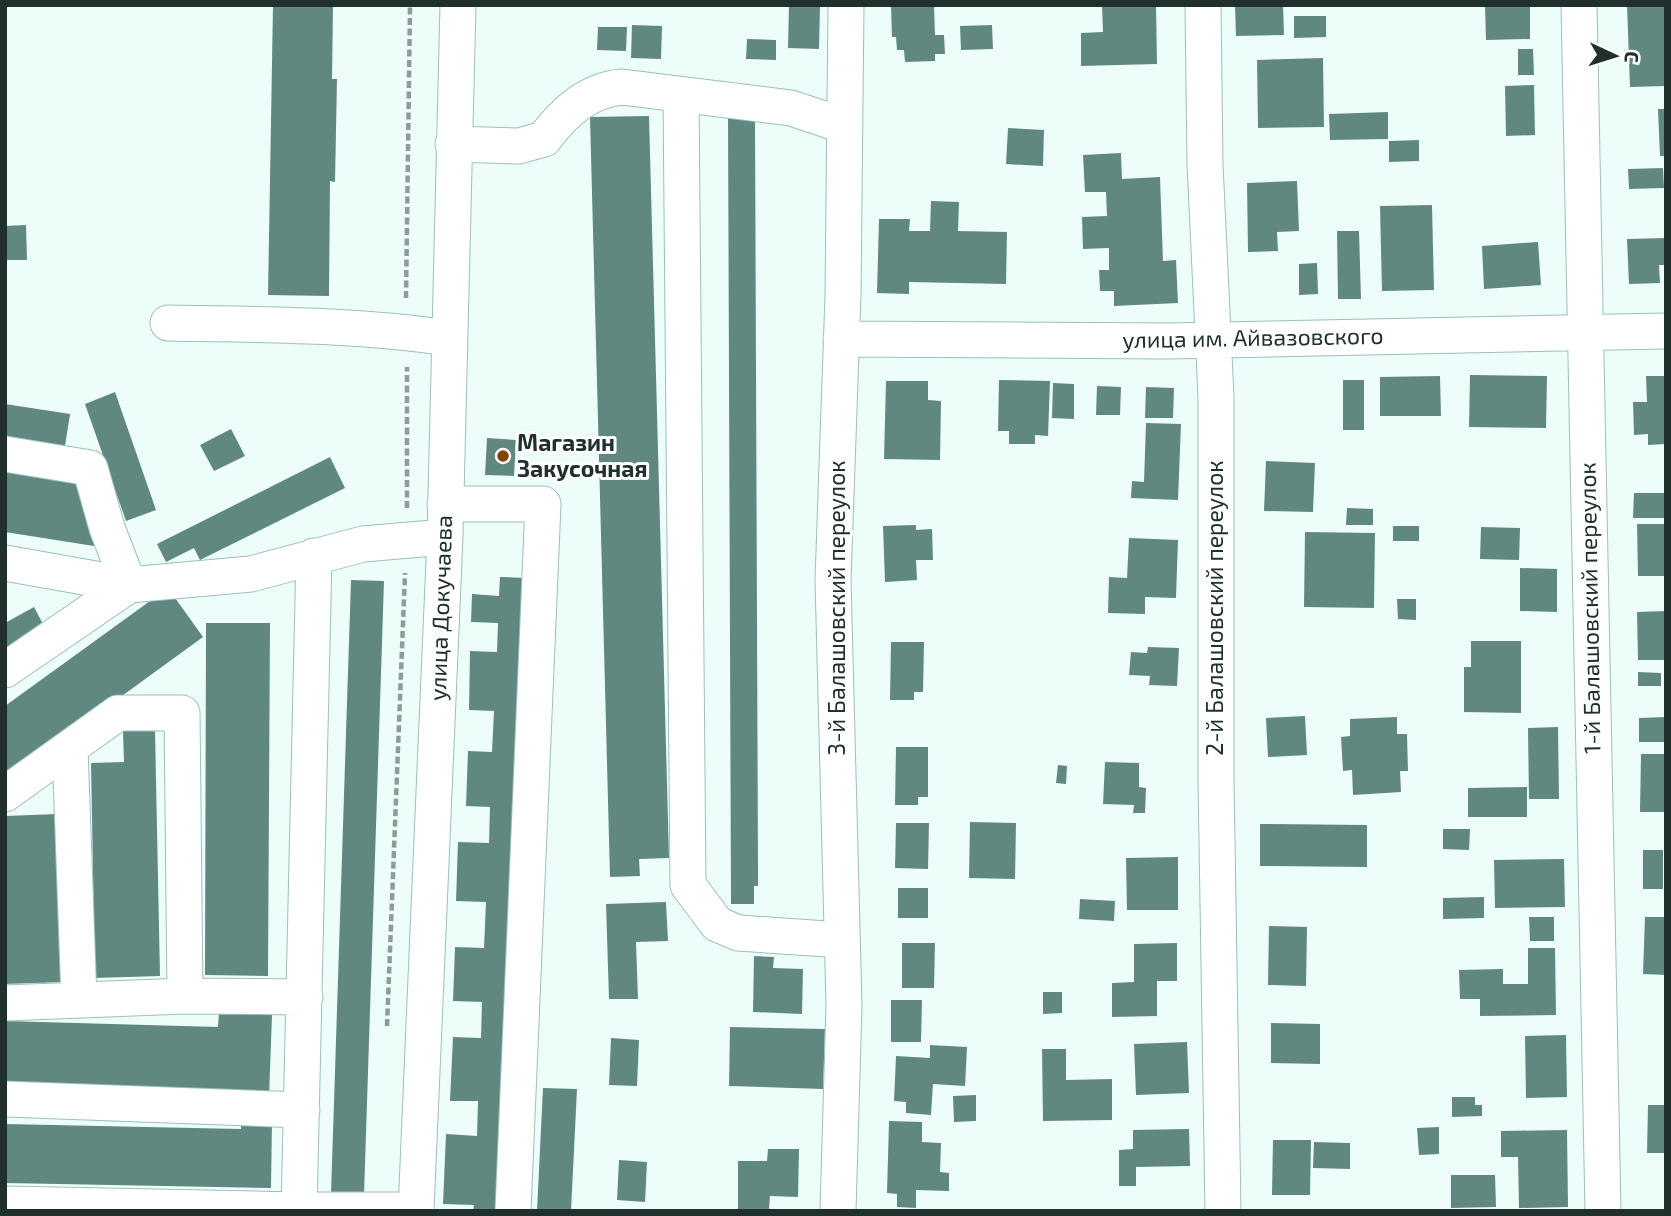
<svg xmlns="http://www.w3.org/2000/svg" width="1671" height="1216" viewBox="0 0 1671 1216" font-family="'Exo 2',sans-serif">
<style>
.building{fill:#618880}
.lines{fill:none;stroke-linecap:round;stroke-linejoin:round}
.minor-casing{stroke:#99c1b9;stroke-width:37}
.path{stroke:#8c9c99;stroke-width:4.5;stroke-dasharray:7 3.5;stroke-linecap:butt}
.minor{stroke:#fff;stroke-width:35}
.poi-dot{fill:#824403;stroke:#fff;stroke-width:2.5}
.labels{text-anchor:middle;stroke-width:6;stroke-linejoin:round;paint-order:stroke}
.street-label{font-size:23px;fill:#20302d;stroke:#fff}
.poi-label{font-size:23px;font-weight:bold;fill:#20302d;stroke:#fff;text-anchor:start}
</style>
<rect width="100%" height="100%" fill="#edfdfa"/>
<path class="building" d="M273,5H333L332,79H337L335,182L330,181L329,296L268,295Z
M789,5H820L819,49L788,48Z
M891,5H934L935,35H944L945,54H935V61L905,62L904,50H897L896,37H892Z
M1102,5H1156L1157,64L1081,66V33L1103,32Z
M1235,5H1283L1284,35L1236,36Z
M1485,5H1530V39L1486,40Z
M1627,5H1666V86L1630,87Z
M1294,16H1326V37L1294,38Z
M632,25L662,26L661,59L631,58Z
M992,25L993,49L961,50L960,26Z
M598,27H627L626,51L597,50Z
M747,39L776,40V60L746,59Z
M1518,49H1533L1534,75H1518Z
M1323,58L1324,127L1258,128L1257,60Z
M1534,85L1535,135L1506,136L1505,86Z
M1658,109H1666V156H1660Z
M1388,112V139L1330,140L1329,114Z
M649,116L669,858L639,859L640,876L610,877L590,117Z
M728,116H755L758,868V886H754V904H731Z
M1008,128L1044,130L1043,166L1006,164Z
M1419,140V161L1389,162V141Z
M1121,153L1122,179L1160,177L1163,261L1176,260L1178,303L1114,306V291H1100L1099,270H1109V248L1083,249L1082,217L1107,216L1106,192H1085L1083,155Z
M1663,168L1664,188L1629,189L1628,169Z
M1297,181L1299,231L1277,232L1278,251L1248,252L1247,183Z
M931,201L959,202L958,231L1007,232L1006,284L909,282V294L877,293L879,219H910L909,231H930Z
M1432,205L1434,290L1382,291L1380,206Z
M26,225L27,260H5V226Z
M1337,231H1359L1361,299H1338Z
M1666,238V265H1659L1660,283L1629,284L1627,239Z
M1538,242L1541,285L1484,289L1482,246Z
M1317,263L1318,294L1299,295V264Z
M1470,375L1547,376L1546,428L1469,427Z
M1440,376L1441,416H1380V377Z
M1646,376H1666V444L1648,445V434L1634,435L1633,402H1647Z
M999,380L1050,381L1048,436L1035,435V444H1009V431H998Z
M1343,380H1364V430H1343Z
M886,381H928V400L941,401L940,460L884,459Z
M1053,383L1074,384V419L1052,418Z
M1097,386L1121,387L1120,415H1096Z
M1146,387L1174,388L1173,418H1145Z
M115,392L156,510L126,521L85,404Z
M5,404L70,414L65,446L5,436Z
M1146,423L1181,424L1178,500L1131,498L1132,481L1144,482Z
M231,429L245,456L214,471L200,445Z
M487,438L516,440L514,476L485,475Z
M330,457L345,488L200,560L194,548L166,562L157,544Z
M1266,461L1315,463L1313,512L1264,511Z
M5,468L91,482L86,517L99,519L94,546L5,532Z
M1634,493H1666V518H1633Z
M1347,508L1373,509V525H1346Z
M1637,524H1666V576H1638Z
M916,525V530L932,529L933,560H916L917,580L885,582L883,526Z
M1393,526H1419V541H1393Z
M1481,527L1520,528L1519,560L1480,559Z
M1305,532L1375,533L1374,608L1304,607Z
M1129,538L1178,540L1176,598L1145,597V614L1108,613L1109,577L1127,578Z
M1520,568L1557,569V612L1520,611Z
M500,577L528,578L501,1211H473L474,1205L443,1204L446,1134L477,1136L478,1101H450L453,1037L481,1038L482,1002L453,1001L455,947L484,948L486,902L456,901L458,842L489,843L490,807L466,806L468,751L492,752L494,711L469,710L470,651L497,652L498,623L471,622L472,594L499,596Z
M351,580L384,581L364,1195L331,1194Z
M168,588L203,637L5,781V706Z
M1397,599H1416V620L1398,619Z
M34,607L44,626L16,641L19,647L5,655V623Z
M1666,611V660H1638L1637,612Z
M206,623H270L268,976L205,975Z
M1471,641H1521V713L1464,712V667H1471Z
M891,642H924L923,692H914V700H890Z
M1148,647L1179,648L1177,686L1149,685L1150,676L1129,675L1131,652L1147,653Z
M1638,672L1661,673V686H1638Z
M1305,716L1307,755L1268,757L1266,718Z
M1397,717V734H1407L1408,771H1400L1401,792L1353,795L1352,770L1343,771L1341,737L1350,736V719Z
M1666,717V742H1639V718Z
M1558,727L1559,799H1529L1528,728Z
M155,730L160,976L95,978L91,763L124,762L123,731Z
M896,747H928V797H918V805H895Z
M1641,754H1666V812H1640Z
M1105,762L1139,763V787L1146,788L1145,813H1133L1134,805L1103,804Z
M1058,765L1067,766L1066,784L1056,783Z
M1527,787V817H1468V788Z
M57,814L64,982L5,984V816Z
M970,822L1016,823L1015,879L969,878Z
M896,823H929L928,869L895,868Z
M1260,824L1367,825V867L1260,866Z
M1443,829H1470L1469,850L1443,849Z
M1643,850H1663V889H1643Z
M1178,857V910H1127L1126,858Z
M1564,859L1565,907L1495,908L1494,860Z
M898,888H928V918H898Z
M1484,897V918L1443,919V898Z
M1080,899L1115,901L1114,921L1079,919Z
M666,902L668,941L636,942L638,999H609L606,904Z
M1529,917H1554V941H1530Z
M1645,917H1666V975L1643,974Z
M1269,926L1307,927L1306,986L1268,985Z
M902,943H935L934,988H902Z
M1177,943V981H1157V1016L1112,1017V983L1134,982V944Z
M1528,948H1555L1556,1015L1480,1016V999H1460L1459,970L1503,969V984H1528Z
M754,956L774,957L773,968L803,969L802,1014L753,1012Z
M1043,992H1062V1013L1043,1014Z
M891,1000H922L921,1042H891Z
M219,1013L272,1015L269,1098L5,1090V1021L218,1027Z
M1271,1023L1320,1024V1064L1271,1063Z
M730,1027L825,1029L823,1089L729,1086Z
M1566,1035L1567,1097L1526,1098L1525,1036Z
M611,1038L639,1040L637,1086L609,1085Z
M1187,1042L1189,1093L1136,1095L1134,1044Z
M930,1045L967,1047L965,1086L933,1084L931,1115L906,1113V1102L894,1101L896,1056L930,1058Z
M1042,1049H1066V1080L1112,1079V1120L1043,1121Z
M543,1088L577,1089L571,1211H537Z
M976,1095V1121L954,1122L953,1096Z
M1452,1097H1475V1105H1482V1116L1452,1117Z
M1648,1105H1666V1153H1647Z
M241,1120H272L271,1188L5,1183V1124L241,1129Z
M889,1121L922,1122V1142L941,1143L940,1172L949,1173V1191L916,1190V1208L897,1207V1194L887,1193Z
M1439,1127V1154L1419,1155L1417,1128Z
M1189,1129L1190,1166L1136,1167V1186H1119V1150L1133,1149V1130Z
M1567,1130L1568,1207L1519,1208L1518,1157H1501V1131Z
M1273,1140H1311L1310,1195H1272Z
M1314,1142L1350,1143V1169L1313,1168Z
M768,1149H799L798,1197L770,1196L769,1210H738V1161H767Z
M619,1160L647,1162L645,1202L617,1200Z
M1451,1175H1495L1496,1207L1451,1208Z"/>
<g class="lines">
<g class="minor-casing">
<path id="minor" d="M1203,5L1205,164L1216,397V779L1223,1211
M1579,5L1603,1211
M681,95L688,885L717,924L738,933L842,940
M453,144L519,146L544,139C564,112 588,90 622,87L791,108L845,126
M168,323C262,325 355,324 448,338
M841,339L1168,341L1666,331
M5,454L90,468L107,528L129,585L5,670
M445,504H543L513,1211
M5,563L129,585L251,574L363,544L445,537
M70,748L79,1000
M5,794L118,713H182L185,996L305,997
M5,1003L185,996
M5,1099L302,1110
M5,1204L299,1210H416
M299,1211L314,556
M416,1211L445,537L458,5
M838,1211L844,1005L833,580L843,296L846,5"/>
</g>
<path class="path" d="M406,298L410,5
M407,508V367
M387,1026L405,573"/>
<use href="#minor" class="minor"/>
</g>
<circle class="poi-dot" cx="503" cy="456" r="7"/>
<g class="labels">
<g class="street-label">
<text transform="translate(1253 338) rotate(-1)" y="8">улица им. Айвазовского</text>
<text transform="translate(441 608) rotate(-88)" y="8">улица Докучаева</text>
<text transform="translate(837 608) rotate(-90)" y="8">3-й Балашовский переулок</text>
<text transform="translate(1215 608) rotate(-90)" y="8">2-й Балашовский переулок</text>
<text transform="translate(1590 608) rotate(-91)" y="8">1-й Балашовский переулок</text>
</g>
<g class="poi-label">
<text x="517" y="451">Магазин<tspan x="517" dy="26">Закусочная</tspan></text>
</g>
</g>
<rect width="1671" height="1216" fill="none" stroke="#20302d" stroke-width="14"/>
<g transform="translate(1615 56) rotate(94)" stroke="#ffffff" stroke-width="5" paint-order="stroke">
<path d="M0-5L12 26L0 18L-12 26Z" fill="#20302d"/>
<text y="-10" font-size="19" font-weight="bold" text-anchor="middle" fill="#20302d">С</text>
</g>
</svg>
